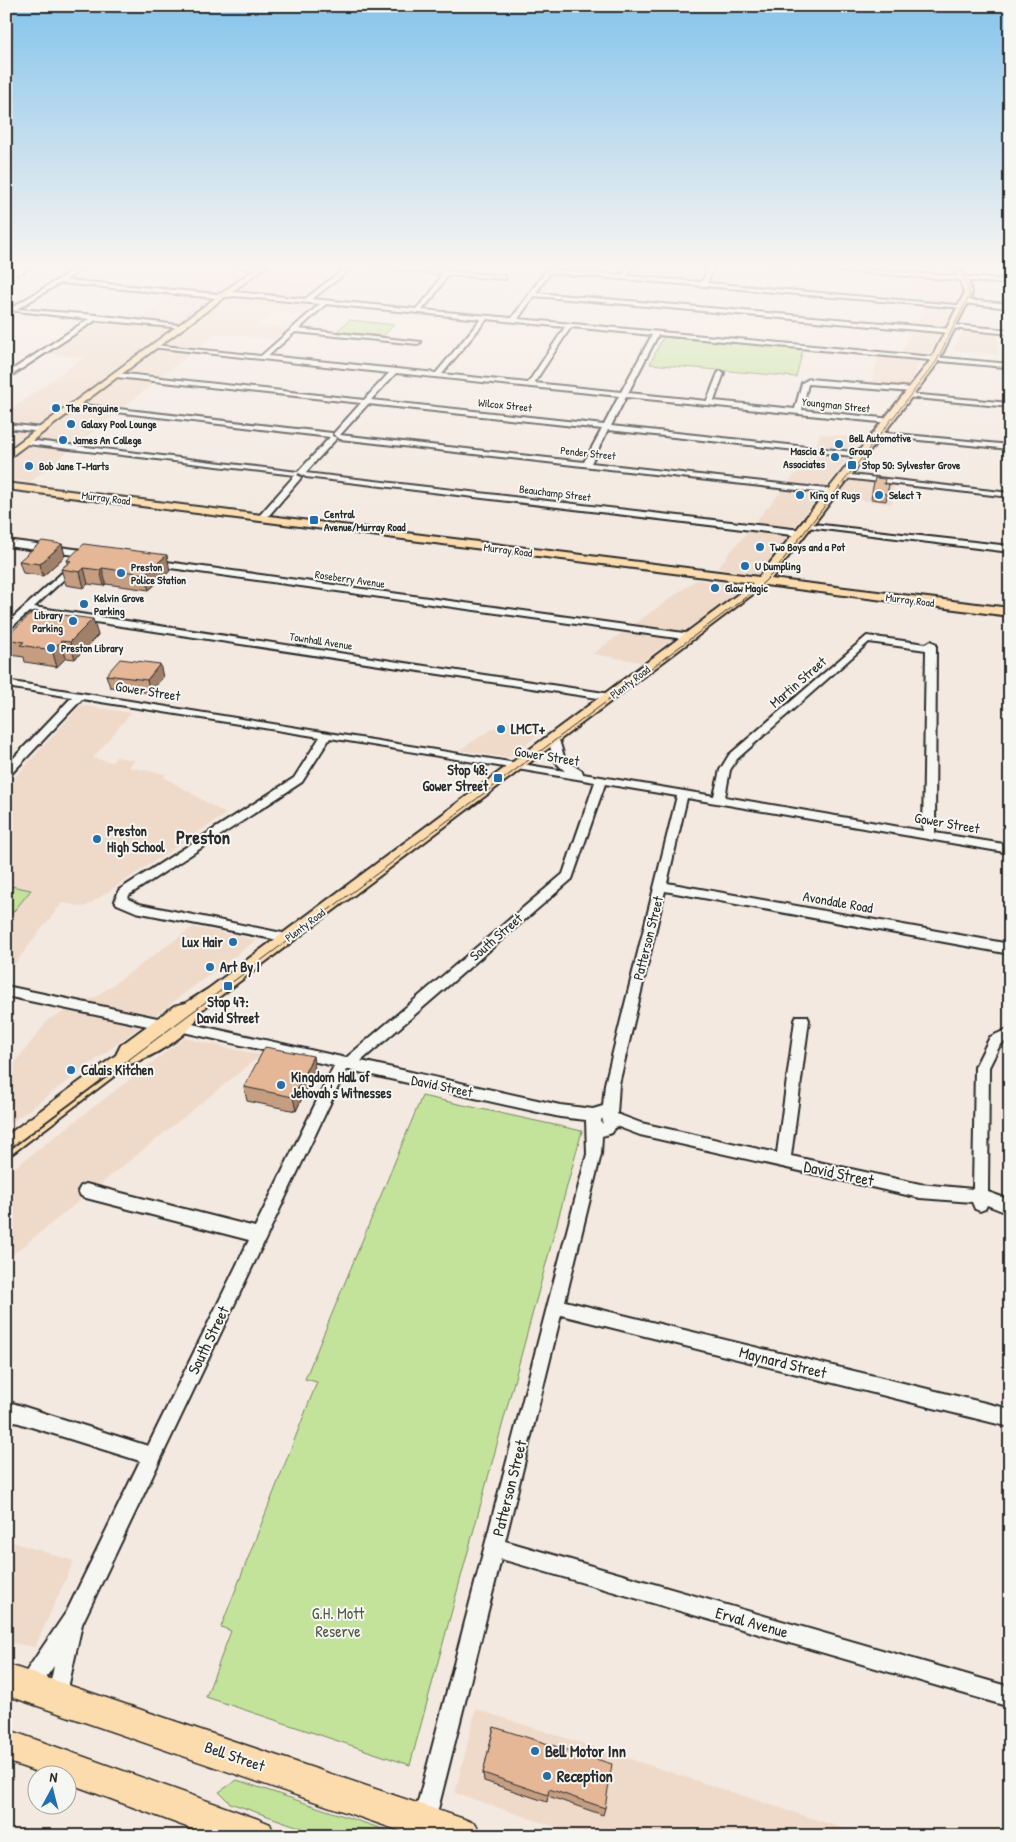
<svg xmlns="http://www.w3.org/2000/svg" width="1016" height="1842" viewBox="0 0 1016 1842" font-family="'Patrick Hand',sans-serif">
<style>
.built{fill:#efdaca}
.green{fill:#c3e29a;stroke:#778662}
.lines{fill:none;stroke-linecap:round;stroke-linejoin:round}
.minor-casing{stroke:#2b2b2b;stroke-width:4}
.major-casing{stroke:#2b2b2b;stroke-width:4}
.highway-casing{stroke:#2b2b2b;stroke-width:3}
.minor{fill:#f6f6f2;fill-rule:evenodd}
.major{fill:#fcdcac;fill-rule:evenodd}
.highway{fill:#fcdcac;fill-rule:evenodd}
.tram-far1{stroke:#2b2b2b;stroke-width:1}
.tram{stroke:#2b2b2b;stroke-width:2}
.rail{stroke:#2b2b2b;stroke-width:2;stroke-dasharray:4 2;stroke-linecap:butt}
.wall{fill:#c59d81;stroke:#2b2b2b}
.shaded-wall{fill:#a08069;stroke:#2b2b2b}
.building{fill:#e5b796;stroke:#2b2b2b}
.poi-dot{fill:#1f6fb2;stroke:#f6f6f2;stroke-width:2}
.labels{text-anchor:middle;stroke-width:4;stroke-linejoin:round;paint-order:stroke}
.far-street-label{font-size:11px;fill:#2b2b2b;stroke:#f6f6f2}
.far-poi-label{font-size:11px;font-weight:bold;fill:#2b2b2b;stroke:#f6f6f2;text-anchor:start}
.street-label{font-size:14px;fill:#2b2b2b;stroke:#f6f6f2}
.poi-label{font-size:14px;font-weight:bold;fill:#2b2b2b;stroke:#f6f6f2;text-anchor:start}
.near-street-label{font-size:16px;fill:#2b2b2b;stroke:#f6f6f2}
.near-park-label{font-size:16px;fill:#515947;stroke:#f6f6f2}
.near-poi-label{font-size:16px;font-weight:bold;fill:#2b2b2b;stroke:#f6f6f2;text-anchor:start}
.district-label{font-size:19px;font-weight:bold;fill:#2b2b2b;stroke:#f6f6f2}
</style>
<rect width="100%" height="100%" fill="#f3e9e0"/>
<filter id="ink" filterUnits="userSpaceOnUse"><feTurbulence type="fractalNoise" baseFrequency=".02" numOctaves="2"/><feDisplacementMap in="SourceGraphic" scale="10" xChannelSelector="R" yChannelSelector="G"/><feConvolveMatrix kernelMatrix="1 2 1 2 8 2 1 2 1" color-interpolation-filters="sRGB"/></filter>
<g filter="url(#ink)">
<path class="built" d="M190,265H260L6,453V413L83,358L46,353L101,316L139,319L179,290L158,287Z
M272,265H309L289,281L325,284L307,299L236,292Z
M637,265H706L698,281L631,276Z
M929,265H946L959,291L944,329L929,355L900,353L928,302L912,300L914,276H933Z
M228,296L315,304L303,315L274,312L258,325L291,329L279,340L216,333L30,482L6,479V463Z
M963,329L997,332L999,355L952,350Z
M879,356L921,360L907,388L871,384Z
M820,434L864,438L758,574L717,568L814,452Z
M851,479L894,484L892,504L837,497Z
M696,580L747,586L641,662L592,654Z
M81,705L131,713L93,758L112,762L116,757L135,760L129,767L166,774L164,777L226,814L85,907L62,903L6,975V787Z
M505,721L546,729L509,758L459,750Z
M193,927L256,940L6,1127V1074L49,1019L97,996Z
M184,1038L261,1055L6,1260V1174Z
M6,1540L74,1561L35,1647L6,1642Z
M476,1709L867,1836H582L455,1793Z"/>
<path class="green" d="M350,320L394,325L383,336L337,331Z
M663,337L803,349L796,377L650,364Z
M6,885L31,890L6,921Z
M422,1096L582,1131L410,1765L206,1697L231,1631L221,1627L317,1382L305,1379Z
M237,1780L400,1835V1836H325L230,1803L219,1792Z"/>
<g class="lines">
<g class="minor-casing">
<path id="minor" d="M82,265H89L65,280L217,294L234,292L305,299L349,265H356L312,299L416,309L430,294L442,274L356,265H380L504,276L506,279L448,275L434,296L422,310L512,318L550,265H556L552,270L622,275L628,265H634L627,276L702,282L709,265H715L707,283L967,306L964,308L550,273L536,293L951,329L954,331L951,333L534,296L518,319L1010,364V390L1007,388L1005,367L658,335L628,393L707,401L718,373L721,371L724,373L714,401L795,409L802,383L809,379L913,388L916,390L913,392L808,384L802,410L892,419L893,421L889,423L626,397L611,426L862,453L866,455L862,457L608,430L591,463L836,490V494H833L340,439L333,434L361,403L116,377L113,375L116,373L364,400L389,373L151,347L154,345L261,356L320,304L234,296L217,298L60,283L17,309L96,315L186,326L183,328L96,320L6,379V374L89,319L8,310ZM326,304L481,319L436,373L268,356L295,332L418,344L421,342L299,329ZM487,319L565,327L528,383L442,374ZM571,327L652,335L621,392L534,383ZM396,373L619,396L604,425L371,400ZM368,404L602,429L584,462L340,435Z
M227,265H250L264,268L261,270Z
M766,265H794L1010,280V284Z
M965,300L1010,304V308L963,303Z
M953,325L1010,330V334L951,328Z
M908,394L1010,403V407L906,397L905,396Z
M74,404L332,433V436L337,438L305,473L801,530L805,533L801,536L306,477L299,473L297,475L301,477L300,479L265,520H259V516L295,475L27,444L23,442L27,440L298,472L330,437L72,407L71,406Z
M6,424L42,428L46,430L42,432L6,428Z
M876,432L1010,445V449L879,436H876Z
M842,474L1010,493V497L845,478H842Z
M804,523L1010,546V552L807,527H804Z
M6,540L90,551L94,554L90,557L6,546Z
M152,560L691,634L696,637L691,640L149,565V561Z
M75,561L78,562V566L34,607L611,694L616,697L611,700L29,612L6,632V624Z
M867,636L926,644L931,641L936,644L935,833L1010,845V853L687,798L667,883L1010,944V954L665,891L619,1084L617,1114L641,1123L777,1153L795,1020L797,1016H807L809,1020L791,1156L920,1184L973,1189L975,1067L990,1037L1010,1028V1039L1000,1045L989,1067L988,1192L1010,1200V1214L987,1205L985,1209L980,1211L975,1209L972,1202L920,1198L640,1135L616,1126L612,1133L602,1136L601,1154L565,1301L1010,1409V1427L561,1315L505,1541L1010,1687V1707L501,1559L435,1821L432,1829L424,1832L416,1829L413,1821L587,1154L586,1120L560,1117L350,1070H346L82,1624L65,1702L58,1705L51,1702L48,1695L54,1666L35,1693L28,1696L21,1693L18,1686L21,1679L67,1611L140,1461L6,1419V1401L148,1446L249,1240L86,1198L81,1196L78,1191L81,1186L86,1184L255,1227L334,1066L179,1031L174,1030L172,1026L174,1022L179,1021L346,1058L563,874L595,782L330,738L302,782L129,895L128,899L139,904L292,935L294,938L292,941L288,942L136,912L117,904L115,901L119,890L294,778L320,737L82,699L10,775L6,776V766L72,697L6,687V681L565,771C554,763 551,753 549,740L554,737L559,740L565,760L582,771L583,774L714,796L720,770L729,755ZM869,642L926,650L923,831L725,797L730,770L737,759ZM605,784L677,796L605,1084L603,1106L593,1109L560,1105L361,1061L572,879ZM602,1118L603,1121L602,1124L601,1121Z
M6,986L162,1019L167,1020L169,1024L167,1028L162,1029L6,996Z"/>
</g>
<g class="major-casing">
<path id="major" d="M260,265H268L6,460V452Z
M950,265H957L968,279L972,294L937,364L771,579L1010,608V616L765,585L199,1012C197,1032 149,1059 130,1064L13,1153L6,1155V1136L116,1055L121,1045L174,1006L186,1003L208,989L753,583L6,489V483L759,577L930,361L964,294L960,279Z"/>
</g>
<g class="highway-casing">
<path id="highway" d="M6,1664L464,1819L476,1824L481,1836H415L6,1695Z
M6,1729L258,1819L270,1824L275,1836H211L68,1783V1774H43L6,1761Z"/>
</g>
<use href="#minor" class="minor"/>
<use href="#major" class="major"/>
<use href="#highway" class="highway"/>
<path class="tram-far1" d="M127,1061L758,588L772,574L936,362L970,294L959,265"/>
<path class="tram" d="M6,1152L129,1060"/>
<path class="rail" d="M6,282L38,265"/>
</g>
<path class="wall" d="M875,478L884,484H889L886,501L871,499Z
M62,544L65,556L43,576L23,573L19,561Z
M67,560L170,571L149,590L106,584L104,586L88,584L84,588L66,585L61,569L68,563Z
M98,635L75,659L66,658L57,667L25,662L24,657L10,655L6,644V637Z
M106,675L163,677L150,693L110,687Z
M315,1070L296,1111L247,1101L244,1087Z
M494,1727L605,1808L603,1815L548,1796L547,1802L484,1781L483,1773Z"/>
<path class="shaded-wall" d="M62,544L65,556L43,576L40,564Z
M167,555L170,571L149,590L145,574Z
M84,568L88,584L84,588L80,572Z
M102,568L106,584L104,586L100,570Z
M93,619L98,635L75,659L70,642Z
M61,641L66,658L57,667L52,650Z
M160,664L163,677L150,693L147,680Z
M313,1056L315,1070L296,1111L293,1097Z"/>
<path class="building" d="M875,478L885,479L884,484H889L887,494L872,492Z
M42,541L62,544L40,564L19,561Z
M84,544L167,555L145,574L102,568L100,570L84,568L80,572L61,569L71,561L67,560Z
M34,611L93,619L70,642L61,641L52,650L20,645L24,642L6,639V637Z
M120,659L160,664L147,680L106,675Z
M265,1047L313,1056L293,1097L244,1087Z
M494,1727L612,1764L605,1808L549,1789L548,1795L483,1773Z"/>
</g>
<linearGradient id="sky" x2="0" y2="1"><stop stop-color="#85c4ec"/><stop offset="0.51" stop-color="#faf5f1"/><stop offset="1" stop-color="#faf5f1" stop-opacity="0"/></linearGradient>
<rect width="1016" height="523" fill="url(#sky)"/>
<g class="poi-dot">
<circle cx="56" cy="408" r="5"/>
<circle cx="71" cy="424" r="5"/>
<circle cx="63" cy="440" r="5"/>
<circle cx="839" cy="444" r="5"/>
<circle cx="835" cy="457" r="5"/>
<rect x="847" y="460" width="10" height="10" rx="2.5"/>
<circle cx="29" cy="466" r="5"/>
<circle cx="800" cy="495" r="5"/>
<circle cx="879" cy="495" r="5"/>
<rect x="309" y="515" width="10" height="10" rx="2.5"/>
<circle cx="760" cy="547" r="5"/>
<circle cx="745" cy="566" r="5"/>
<circle cx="121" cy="573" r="5"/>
<circle cx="715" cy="588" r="5"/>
<circle cx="84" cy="604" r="5"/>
<circle cx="73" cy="621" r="5"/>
<circle cx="51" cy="648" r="5"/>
<circle cx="501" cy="729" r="5"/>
<rect x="493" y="773" width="10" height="10" rx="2.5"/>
<circle cx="97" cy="839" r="5"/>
<circle cx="233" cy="942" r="5"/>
<circle cx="210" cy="967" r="5"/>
<rect x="223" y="981" width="10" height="10" rx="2.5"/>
<circle cx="71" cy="1070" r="5"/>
<circle cx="281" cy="1085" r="5"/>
<circle cx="535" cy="1751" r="5"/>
<circle cx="547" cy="1776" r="5"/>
</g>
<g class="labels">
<g class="far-street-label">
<text transform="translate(505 405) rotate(6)" y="4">Wilcox Street</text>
<text transform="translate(836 405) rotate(6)" y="4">Youngman Street</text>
<text transform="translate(588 453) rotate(6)" y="4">Pender Street</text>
<text transform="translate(555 493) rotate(7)" y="4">Beauchamp Street</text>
<text transform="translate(106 498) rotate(7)" y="4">Murray Road</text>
<text transform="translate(508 550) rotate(7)" y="4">Murray Road</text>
<text transform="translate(350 579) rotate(8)" y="4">Roseberry Avenue</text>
<text transform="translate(910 600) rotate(7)" y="4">Murray Road</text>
<text transform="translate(321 641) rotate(9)" y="4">Townhall Avenue</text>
<text transform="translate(630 682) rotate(-37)" y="4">Plenty Road</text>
<text transform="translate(305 925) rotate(-37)" y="4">Plenty Road</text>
</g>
<g class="far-poi-label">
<text x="66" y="412">The Penguine</text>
<text x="81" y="428">Galaxy Pool Lounge</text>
<text x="849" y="442">Bell Automotive<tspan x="849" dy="13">Group</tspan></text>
<text x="73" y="444">James An College</text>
<text x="825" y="455" text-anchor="end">Mascia &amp;<tspan x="825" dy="13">Associates</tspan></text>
<text x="862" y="469">Stop 50: Sylvester Grove</text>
<text x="39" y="470">Bob Jane T-Marts</text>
<text x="810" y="499">King of Rugs</text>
<text x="889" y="499">Select 7</text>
<text x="324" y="518">Central<tspan x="324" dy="13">Avenue/Murray Road</tspan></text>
<text x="770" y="551">Two Boys and a Pot</text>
<text x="755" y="570">U Dumpling</text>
<text x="131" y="571">Preston<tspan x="131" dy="13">Police Station</tspan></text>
<text x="725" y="592">Glow Magic</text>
<text x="94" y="602">Kelvin Grove<tspan x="94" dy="13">Parking</tspan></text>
<text x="63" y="619" text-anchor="end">Library<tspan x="63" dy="13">Parking</tspan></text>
<text x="61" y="652">Preston Library</text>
</g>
<g class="street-label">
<text transform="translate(798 682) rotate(-41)" y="5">Martin Street</text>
<text transform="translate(148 691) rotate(9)" y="5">Gower Street</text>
<text transform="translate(547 756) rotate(9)" y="5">Gower Street</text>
<text transform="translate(947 823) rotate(10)" y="5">Gower Street</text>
<text transform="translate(838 902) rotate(10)" y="5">Avondale Road</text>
<text transform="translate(496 937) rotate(-41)" y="5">South Street</text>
<text transform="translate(648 938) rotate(-76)" y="5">Patterson Street</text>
<text transform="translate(442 1086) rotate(12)" y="5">David Street</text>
</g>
<g class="poi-label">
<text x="511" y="734">LMCT+</text>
<text x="488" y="775" text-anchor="end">Stop 48:<tspan x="488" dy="16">Gower Street</tspan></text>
<text x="107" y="836">Preston<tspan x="107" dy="16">High School</tspan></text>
<text x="223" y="947" text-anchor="end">Lux Hair</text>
<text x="220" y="972">Art By I</text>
<text x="228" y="1007" text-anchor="middle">Stop 47:<tspan x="228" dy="16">David Street</tspan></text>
<text x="81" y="1075">Calais Kitchen</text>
<text x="291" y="1082">Kingdom Hall of<tspan x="291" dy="16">Jehovah's Witnesses</tspan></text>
</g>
<g class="near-street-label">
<text transform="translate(839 1173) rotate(12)" y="6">David Street</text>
<text transform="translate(208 1340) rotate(-64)" y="6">South Street</text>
<text transform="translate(783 1362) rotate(14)" y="6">Maynard Street</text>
<text transform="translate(509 1488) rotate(-76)" y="6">Patterson Street</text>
<text transform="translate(752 1622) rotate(16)" y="6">Erval Avenue</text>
<text transform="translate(235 1756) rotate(19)" y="6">Bell Street</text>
</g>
<g class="near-park-label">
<text x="338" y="1619">G.H. Mott<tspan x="338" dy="18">Reserve</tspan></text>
</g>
<g class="near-poi-label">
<text x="545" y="1757">Bell Motor Inn</text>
<text x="557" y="1782">Reception</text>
</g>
<g class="district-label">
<text x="203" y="844">Preston</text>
</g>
</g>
<rect width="1016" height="1842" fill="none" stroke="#f6f6f2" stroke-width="25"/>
<rect x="12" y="12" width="991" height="1817" fill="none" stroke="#2b2b2b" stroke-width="2" filter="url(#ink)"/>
<g transform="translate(52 1790) rotate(7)"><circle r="24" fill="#f6f6f2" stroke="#a5a5a2"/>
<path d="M0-4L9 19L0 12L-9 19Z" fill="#1f6fb2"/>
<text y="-8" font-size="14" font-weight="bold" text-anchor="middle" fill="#2b2b2b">N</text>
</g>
</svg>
